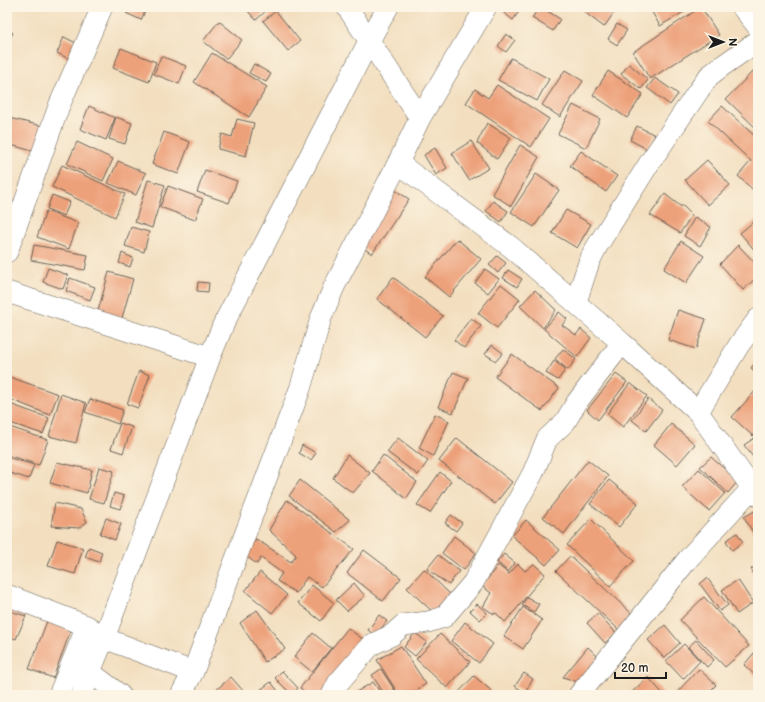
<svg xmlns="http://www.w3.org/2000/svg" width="765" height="702" viewBox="0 0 765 702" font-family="'Balsamiq Sans',sans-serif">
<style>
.building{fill:#eda17a}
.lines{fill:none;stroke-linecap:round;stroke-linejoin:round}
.minor-casing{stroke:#676055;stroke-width:22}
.minor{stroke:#fff;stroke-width:21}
</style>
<rect width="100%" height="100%" fill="#fcf5e5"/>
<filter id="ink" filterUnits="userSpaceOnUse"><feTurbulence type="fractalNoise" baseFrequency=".025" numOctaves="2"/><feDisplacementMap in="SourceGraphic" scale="8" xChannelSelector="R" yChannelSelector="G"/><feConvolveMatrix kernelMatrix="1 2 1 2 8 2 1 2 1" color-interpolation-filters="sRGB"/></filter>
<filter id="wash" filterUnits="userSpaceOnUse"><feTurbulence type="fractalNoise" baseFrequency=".012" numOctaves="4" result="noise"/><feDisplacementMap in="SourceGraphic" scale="16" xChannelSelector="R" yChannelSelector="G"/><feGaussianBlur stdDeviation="0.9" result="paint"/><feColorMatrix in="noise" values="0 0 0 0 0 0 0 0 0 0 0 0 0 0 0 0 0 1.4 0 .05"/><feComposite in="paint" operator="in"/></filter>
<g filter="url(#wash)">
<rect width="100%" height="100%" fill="#f3dfc0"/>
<g id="blocks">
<path class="building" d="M129,7H147L141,20L126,13Z
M250,7H267L268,9L256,20L247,10Z
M507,7H522L513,20L503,12Z
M539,7H541L560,19L553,31L532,18Z
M586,7H618L604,27L583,11Z
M649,7H692L660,26Z
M701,7L719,35L650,79L633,52Z
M276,11L300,41L288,51L263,21Z
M219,21L242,40L226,59L203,41Z
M617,24L627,30L617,45L608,39Z
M7,29L13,33L7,43Z
M506,34L515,40L506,52L498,46Z
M64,37L76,43L69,59L57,53Z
M121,48L156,62L149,82L113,68Z
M212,53L267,87L249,117L194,82Z
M161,56L186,66L179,84L154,74Z
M511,58L549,79L537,101L498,80Z
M254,64L271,74L266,82L249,73Z
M629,64L648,80L641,89L621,74Z
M756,68L758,70V130L726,99Z
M565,70L583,81L560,117L542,105Z
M608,71L643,94L627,118L593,95Z
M655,78L678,94L670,105L647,88Z
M497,85L549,119L531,147L466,103L475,89L488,98Z
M573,105L600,119L586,148L558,134Z
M89,106L115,118L106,140L80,129Z
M722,106L758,139V185L753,190L738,176L751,161L708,121Z
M116,117L132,123L125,144L109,139Z
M9,118L42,126L36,152L7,144V126Z
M237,119L254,123L246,156L218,149L222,134L232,137Z
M487,123L511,138L497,159L477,143Z
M637,126L655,135L647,149L630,140Z
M164,132L190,142L178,174L152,164Z
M471,141L489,168L469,180L452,153Z
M77,142L113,159L103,181L67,164Z
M520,145L539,157L511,206L492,194Z
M435,148L447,168L436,175L424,155Z
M581,151L617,176L606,192L570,166Z
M707,160L730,185L708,205L685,180Z
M118,161L146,173L136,195L108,183Z
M62,165L125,194L115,217L52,187Z
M205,170L237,181L229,203L197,192Z
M536,174L559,190L534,227L511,212Z
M148,180L165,185L152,228L135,222Z
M168,186L203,199L195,220L160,207Z
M395,190L409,199L372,254L358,244Z
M665,194L680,206H683L692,215L680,233L650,215Z
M52,195L70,202L64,216L47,209Z
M493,201L508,211L501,222L486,211Z
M566,210L591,224L577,248L552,233Z
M46,211L78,223L69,249L37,237Z
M695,217L711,227L700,246L684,236Z
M758,218V254L740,233Z
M131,227L149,232L144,252L125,246Z
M457,239L481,259L449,297L425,277Z
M681,241L704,256L686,283L664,269Z
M34,245L88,255L85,270L31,260Z
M738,245L758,266V276L743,290L720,264Z
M122,253L133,258L130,267L119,263Z
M497,256L506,263L498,273L489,265Z
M48,268L68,275L63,289L43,282Z
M485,269L499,279L488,293L475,283Z
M508,270L522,279L517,287L503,278Z
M109,272L133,279L122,318L98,311Z
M393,277L443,316L425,337L377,299Z
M70,278L95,287L90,300L66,291Z
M198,282L209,283L208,292L197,291Z
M501,284L520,299L497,328L478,313Z
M535,290L556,310L543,328L520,306Z
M678,310L706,319L696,349L668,340Z
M559,312L567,319L562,325L576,335L581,329L591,338L577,357L544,329Z
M471,318L481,326L464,348L454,340Z
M492,345L503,353L496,361L485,354Z
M563,349L576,359L568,370L555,359Z
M512,354L559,388L542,411L495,377Z
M758,360V374L751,368Z
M554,361L566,369L558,380L546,373Z
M139,371L150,375L138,408L127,404Z
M453,372L468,378L453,413L438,407Z
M616,374L627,382L598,420L587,410Z
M7,376L58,394L50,415L7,398Z
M630,383L647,396L623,427L607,414Z
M758,388V431L753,436L732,417Z
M61,394L86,403L76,443L49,436Z
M90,399L123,410L118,424L85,412Z
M648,399L662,410L646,431L632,420Z
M7,403L49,418L43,434L7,422Z
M435,414L449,421L433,456L419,448Z
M120,423L132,427L123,453L111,449Z
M671,424L695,444L677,465L654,445Z
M7,426L48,440L39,465L7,455Z
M756,437L758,441V453L753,457L744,445Z
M398,438L428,461L418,475L387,452Z
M457,438L512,482L495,504L439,461Z
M302,445L316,453L311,460L299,453Z
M347,455L370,473L353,493L333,478Z
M383,455L417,482L406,499L390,485L372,471Z
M7,457L34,465L29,479L7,472Z
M711,457L738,481L728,493L700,467Z
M588,460L608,476L564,534L543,517Z
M57,462L92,470L87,493L50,483Z
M99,467L114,471L104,503L89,499Z
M699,469L725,493L709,511L682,487Z
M440,472L451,481L430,513L417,505Z
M300,480L350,520L336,532L289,496Z
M609,480L638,503L619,527L590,504Z
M114,493L124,496L120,509L110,506Z
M287,500L354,549L322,587L307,577L296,593L277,581L282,573L261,558L257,564L244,555L256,539L291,562L296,555L269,530Z
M55,503L81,509L87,522L79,528L51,526Z
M758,509V541L744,517Z
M451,515L462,523L456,531L445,523Z
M106,518L121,524L115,540L100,534Z
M591,519L634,561L610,586L567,545Z
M526,520L560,550L546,565L512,536Z
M737,533L743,542L732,550L726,541Z
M454,536L476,553L464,570L442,553Z
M57,540L83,548L75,574L48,566Z
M89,547L102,552L99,562L85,557Z
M364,550L401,578L383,601L347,573Z
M504,554L515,563L508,572L497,562Z
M438,555L459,571L449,585L427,569Z
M570,556L631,613L619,630L556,571Z
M518,564L525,571L534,564L545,574L525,598L519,606L505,622L496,613L494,614L483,607L491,593L482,586L498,565L509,574Z
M758,565V581L751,569Z
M424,569L451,595L434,613L407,588Z
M260,572L287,595L272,613L245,591Z
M707,578L728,605L720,611L700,584Z
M738,580L753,603L737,614L722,590Z
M354,583L365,596L347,611L336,600Z
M312,585L334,603L321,621L298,603Z
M527,597L539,604L534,612L522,605Z
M704,597L749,646L725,667L680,620Z
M477,604L487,613L480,620L470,611Z
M523,607L542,620L523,649L504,636Z
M7,610L26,616L16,639L7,636Z
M257,610L285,649L265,662L240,623Z
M598,613L616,633L605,643L587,623Z
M379,615L387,621L375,636L368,630Z
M47,621L71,630L53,678L29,669Z
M465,622L493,644L479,663L451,641Z
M665,625L680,643L664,658L648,640Z
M348,628L368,643L326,695H309L300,688Z
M313,633L331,648L312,672L294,657Z
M415,633L427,642L415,656L404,647Z
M440,634L470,662L447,688L416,659Z
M696,640L714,660L707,667L688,647Z
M684,644L700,661L683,679L666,661Z
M401,646L426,684L409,695H399L377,660Z
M588,647L599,658L578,682L563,677Z
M754,653L758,659V678L744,665Z
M381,669L398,695H385L372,675Z
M699,669L716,685L706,695H674Z
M282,671L298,688L292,695L275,678Z
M524,673L533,679L525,693L515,686Z
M474,676L494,693L492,695H456Z
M231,677L245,693L243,695H220L216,690Z
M648,677L664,695H631L630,694Z
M271,682L281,695H253Z
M373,682L382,695H351Z"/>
</g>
</g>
<g filter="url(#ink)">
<use href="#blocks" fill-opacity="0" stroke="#676055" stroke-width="1"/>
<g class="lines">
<g class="minor-casing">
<path id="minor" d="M347,7L420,118
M742,7L758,27
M398,163L511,247L622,343L698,412
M7,252L59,106L102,7
M7,292L210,357
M576,302L589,262L596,248L650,162L699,90L709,76L722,66L758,41
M758,319L739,345L698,412L752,488L758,495
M7,595L87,626L104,638L193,672
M90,672L120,695
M59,695L87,626
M82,695L90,672L104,638L210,357L224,323L369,41L388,7
M181,695L193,672L300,389L321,318L334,287L398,163L420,118L486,7
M332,695L338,683L371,645L392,635L403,625L428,622L444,617L473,583L533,473L547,439L565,422L577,402L622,343
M579,695L688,559L752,488"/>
</g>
<use href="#minor" class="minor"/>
</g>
</g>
<rect width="765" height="702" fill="none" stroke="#fcf5e5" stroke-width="24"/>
<g transform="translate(723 42) rotate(90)" stroke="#fcf5e5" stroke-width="3" paint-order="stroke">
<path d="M0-3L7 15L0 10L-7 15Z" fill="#1c1c1c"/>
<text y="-6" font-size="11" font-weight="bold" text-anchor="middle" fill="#1c1c1c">N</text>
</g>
<path d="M615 672v6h51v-6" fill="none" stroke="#1c1c1c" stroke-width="2"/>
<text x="621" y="672" font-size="12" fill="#1c1c1c" stroke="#fcf5e5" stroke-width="3" paint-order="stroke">20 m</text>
</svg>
